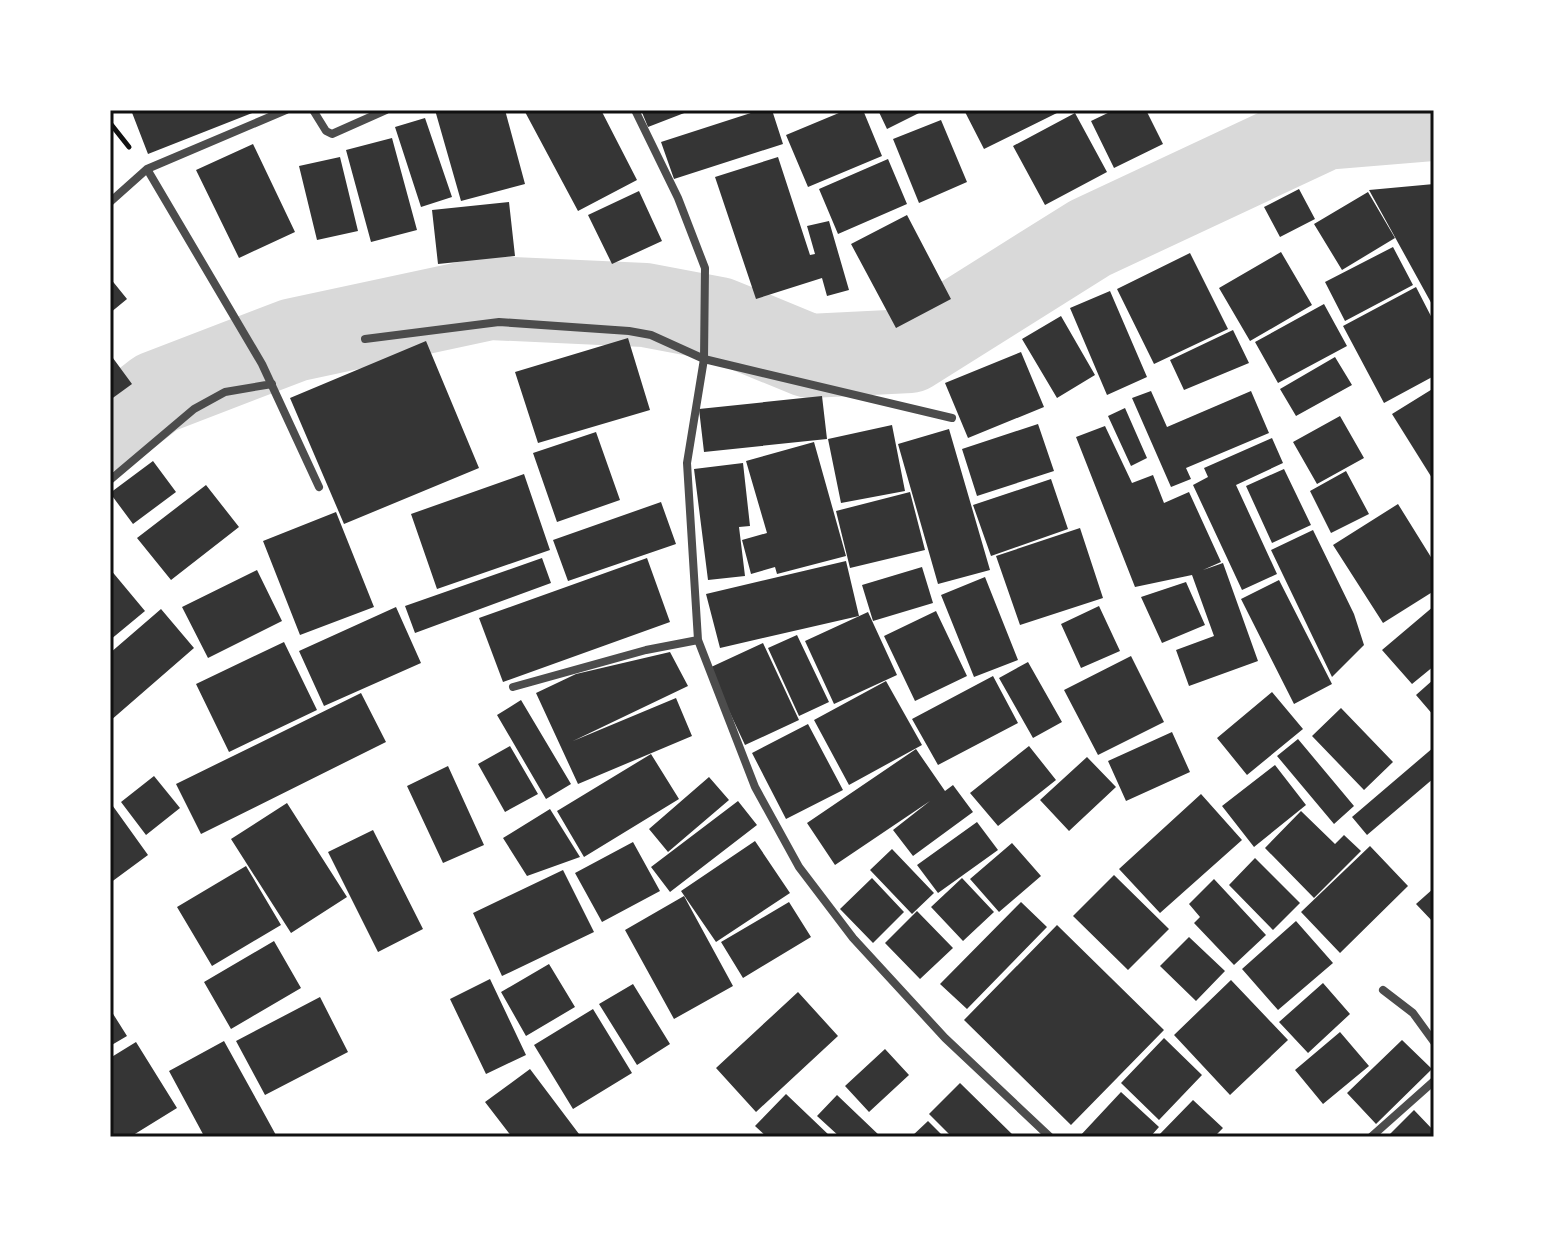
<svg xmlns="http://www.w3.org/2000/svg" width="1544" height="1247" viewBox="0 0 1544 1247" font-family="'Nunito Sans',sans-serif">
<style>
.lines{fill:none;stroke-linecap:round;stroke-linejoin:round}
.river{stroke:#d9d9d9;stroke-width:84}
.building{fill:#353535}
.path{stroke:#111;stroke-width:5}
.minor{stroke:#4c4c4c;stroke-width:8}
.neatline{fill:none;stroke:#111;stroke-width:3}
</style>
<rect width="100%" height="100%" fill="#fff"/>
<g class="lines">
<path class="river" d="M110,429L156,393L294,340L490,298L645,305L719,319L809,356L910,351L1090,238L1325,128L1434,119"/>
</g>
<path class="building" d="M131,110H260L148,154Z
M435,110H505L525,184L461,201Z
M524,110H601L637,180L578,211Z
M641,110H692L648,127Z
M760,110H772L783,144L674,179L661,142Z
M846,110H863L882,156L808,187L786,135Z
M878,110H925L887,129Z
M964,110H1063L984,149Z
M1114,110H1146L1163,144L1114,168L1091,121Z
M1075,113L1107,172L1045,205L1013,146Z
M425,118L452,197L421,207L395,127Z
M941,120L967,182L919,203L893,139Z
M392,138L417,230L371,242L346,150Z
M253,144L295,232L239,258L196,170Z
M340,157L358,231L317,240L299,166Z
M778,157L810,255L815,254L807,226L829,221L849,290L827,296L822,278L756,299L715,177Z
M888,159L907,204L838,234L819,189Z
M1434,184V308L1369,190Z
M1299,189L1315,219L1280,237L1264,207Z
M639,191L662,241L612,264L588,215Z
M1368,192L1395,238L1342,270L1314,224Z
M509,202L515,256L438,264L432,210Z
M907,215L951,299L896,328L851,244Z
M1393,247L1413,285L1345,321L1325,282Z
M1281,252L1312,305L1250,341L1219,288Z
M1190,253L1228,329L1154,364L1117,289Z
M110,278L127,299L110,313Z
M1416,287L1434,322V376L1384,403L1343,326Z
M1110,291L1147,377L1107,395L1070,308Z
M1324,304L1347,346L1278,383L1255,342Z
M1061,316L1095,375L1057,398L1022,339Z
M1233,330L1249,363L1184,390L1170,360Z
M628,338L650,410L538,443L515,372Z
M426,341L479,468L344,524L290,398Z
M1021,352L1044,407L968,438L945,383Z
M110,354L132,384L110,400Z
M1335,357L1352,385L1296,416L1280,389Z
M1434,388V477L1432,478L1392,414Z
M1151,391L1167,427L1251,391L1269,433L1186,468L1191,479L1171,487L1132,398Z
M822,396L827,439L704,452L699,409Z
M1125,408L1147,458L1131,466L1108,416Z
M1340,416L1364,458L1317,484L1293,442Z
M1038,424L1054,471L977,496L962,449Z
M892,425L905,491L841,503L828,439Z
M1105,426L1132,483L1153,475L1164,503L1189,492L1221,562L1203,570L1223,563L1258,661L1189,686L1176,650L1214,636L1192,575L1135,587L1076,437Z
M949,429L990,570L938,584L898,444Z
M596,432L620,500L557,522L533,453Z
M1272,438L1283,463L1236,485L1277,574L1242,590L1193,485L1208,477L1204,468Z
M814,442L846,556L777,574L775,567L751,574L742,540L767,533L746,461Z
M153,461L176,492L133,524L110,493Z
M743,463L750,526L739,527L745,576L708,580L694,469Z
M1284,469L1311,525L1272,543L1246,486Z
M1346,471L1369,514L1331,533L1310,491Z
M524,474L550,550L437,589L411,514Z
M1051,479L1068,529L991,556L973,505Z
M206,485L239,527L171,580L137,538Z
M910,492L925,550L850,568L836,511Z
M661,502L676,544L568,581L553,540Z
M1398,504L1434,562V591L1383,623L1333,545Z
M336,512L374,607L300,635L263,541Z
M1080,528L1103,598L1020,625L996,556Z
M1313,530L1354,614L1364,645L1332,677L1271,550Z
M542,558L551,583L415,633L405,606Z
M647,558L670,622L503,682L479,618Z
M846,561L859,616L720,648L706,594Z
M922,567L933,603L873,621L862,585Z
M110,569L145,611L110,640Z
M257,570L282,621L208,658L182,607Z
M985,577L1018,660L974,677L941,595Z
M1279,580L1332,684L1294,704L1241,599Z
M1186,582L1205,625L1162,643L1141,597Z
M1099,606L1120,651L1081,668L1061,624Z
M1434,606V666L1412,684L1382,650Z
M396,607L421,663L324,706L299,651Z
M161,609L194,648L110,721V653Z
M936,611L967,676L915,701L884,636Z
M868,612L897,675L834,704L805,641Z
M797,635L829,702L799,716L768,648Z
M284,642L317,710L229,752L196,684Z
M763,643L799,720L745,745L709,668Z
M670,652L688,686L573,741L676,698L692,736L578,784L536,693L576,674Z
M1131,656L1164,722L1098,755L1064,690Z
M1028,662L1062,722L1033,738L999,678Z
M993,676L1018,723L938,765L912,719Z
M1434,679V716L1416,695Z
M886,681L922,745L849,785L814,720Z
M1272,692L1303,729L1247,775L1217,738Z
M361,693L386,742L201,834L176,784Z
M521,700L571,784L546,799L497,715Z
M1341,708L1393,762L1364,790L1312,736Z
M808,724L843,790L786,819L752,753Z
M1172,732L1190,772L1126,801L1108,761Z
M1298,739L1354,806L1334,824L1277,756Z
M510,746L538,794L505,812L478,764Z
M1029,746L1056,780L998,826L970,793Z
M1434,747V778L1367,835L1352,817Z
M916,749L945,791L953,785L973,812L913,856L893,830L930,801L835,865L807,823Z
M651,754L679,799L584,857L557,811Z
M1087,757L1116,787L1069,831L1040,800Z
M1275,765L1306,805L1254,847L1222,806Z
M448,766L484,845L443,863L407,786Z
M154,776L180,808L146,835L121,802Z
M709,777L729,800L668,852L649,829Z
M1201,794L1242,840L1160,913L1119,869Z
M738,801L757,825L670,892L651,867Z
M110,802L148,855L110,883Z
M287,803L347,897L291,933L231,839Z
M550,809L580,857L527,876L503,838Z
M1301,811L1335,844L1344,835L1361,851L1314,898L1265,848Z
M977,822L998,850L938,893L917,865Z
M373,830L423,929L378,952L328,852Z
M755,841L790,893L716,942L681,891Z
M633,842L660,891L602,922L575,873Z
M1012,843L1041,876L999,912L970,879Z
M1370,846L1408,886L1340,953L1301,912Z
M892,849L934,893L912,914L870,870Z
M1255,858L1300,903L1273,930L1229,885Z
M246,866L281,925L212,966L177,907Z
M563,870L594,932L502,976L473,913Z
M1114,875L1169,929L1128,970L1073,916Z
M872,878L904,912L873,943L840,909Z
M962,878L994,912L963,941L931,907Z
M1214,879L1266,935L1234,965L1194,923L1200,917L1189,904Z
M1434,888V923L1416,904Z
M684,896L733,986L674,1019L625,930Z
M789,902L811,937L743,978L721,942Z
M1021,902L1047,927L967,1009L940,984Z
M917,911L953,948L920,979L885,943Z
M1296,921L1333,963L1278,1010L1242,969Z
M1057,925L1164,1030L1071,1125L964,1020Z
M1189,937L1225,971L1196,1001L1160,966Z
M274,941L301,988L231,1029L204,982Z
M549,964L575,1007L526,1036L501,992Z
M490,979L526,1055L486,1074L450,999Z
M1231,980L1288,1040L1230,1095L1174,1035Z
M1323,983L1350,1014L1308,1053L1279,1022Z
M633,984L670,1044L637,1065L599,1004Z
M798,992L838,1036L756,1112L716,1068Z
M320,997L348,1052L265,1095L236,1041Z
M110,1009L127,1036L110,1046Z
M593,1009L632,1073L573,1109L534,1045Z
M1340,1032L1369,1066L1323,1104L1295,1070Z
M1164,1038L1202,1075L1159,1120L1121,1083Z
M1402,1040L1432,1069L1376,1124L1347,1093Z
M224,1041L260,1106L277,1137L204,1136L169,1071Z
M136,1042L177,1108L130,1137H110V1058Z
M885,1049L909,1075L869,1112L845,1086Z
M530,1069L579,1134L575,1137H512L485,1102Z
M960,1083L1015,1137H952L929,1114Z
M1121,1092L1159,1127L1150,1137H1079Z
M786,1094L831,1137H767L755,1126Z
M837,1095L881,1137H840L817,1116Z
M1193,1100L1223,1128L1214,1137H1157Z
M1414,1110L1434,1131V1137H1387Z
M928,1121L944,1137H911Z"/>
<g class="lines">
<path class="path" d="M110,123L129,147"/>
<path class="minor" d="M313,110L326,131L332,134L386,110
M635,110L678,198L705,268L704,359L687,463L698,640L755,787L799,867L853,938L945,1038L1050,1137
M147,169L262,364L319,487
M110,202L147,169L286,110
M365,339L499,322L629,331L651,335L704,359L952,418
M110,480L194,409L225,392L272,384
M513,687L646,650L698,640
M1383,990L1413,1013L1434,1042
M1371,1137L1434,1081"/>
</g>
<rect width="1544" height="1247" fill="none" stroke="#ffffff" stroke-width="224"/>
<rect x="112" y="112" width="1320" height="1023" class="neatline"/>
</svg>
